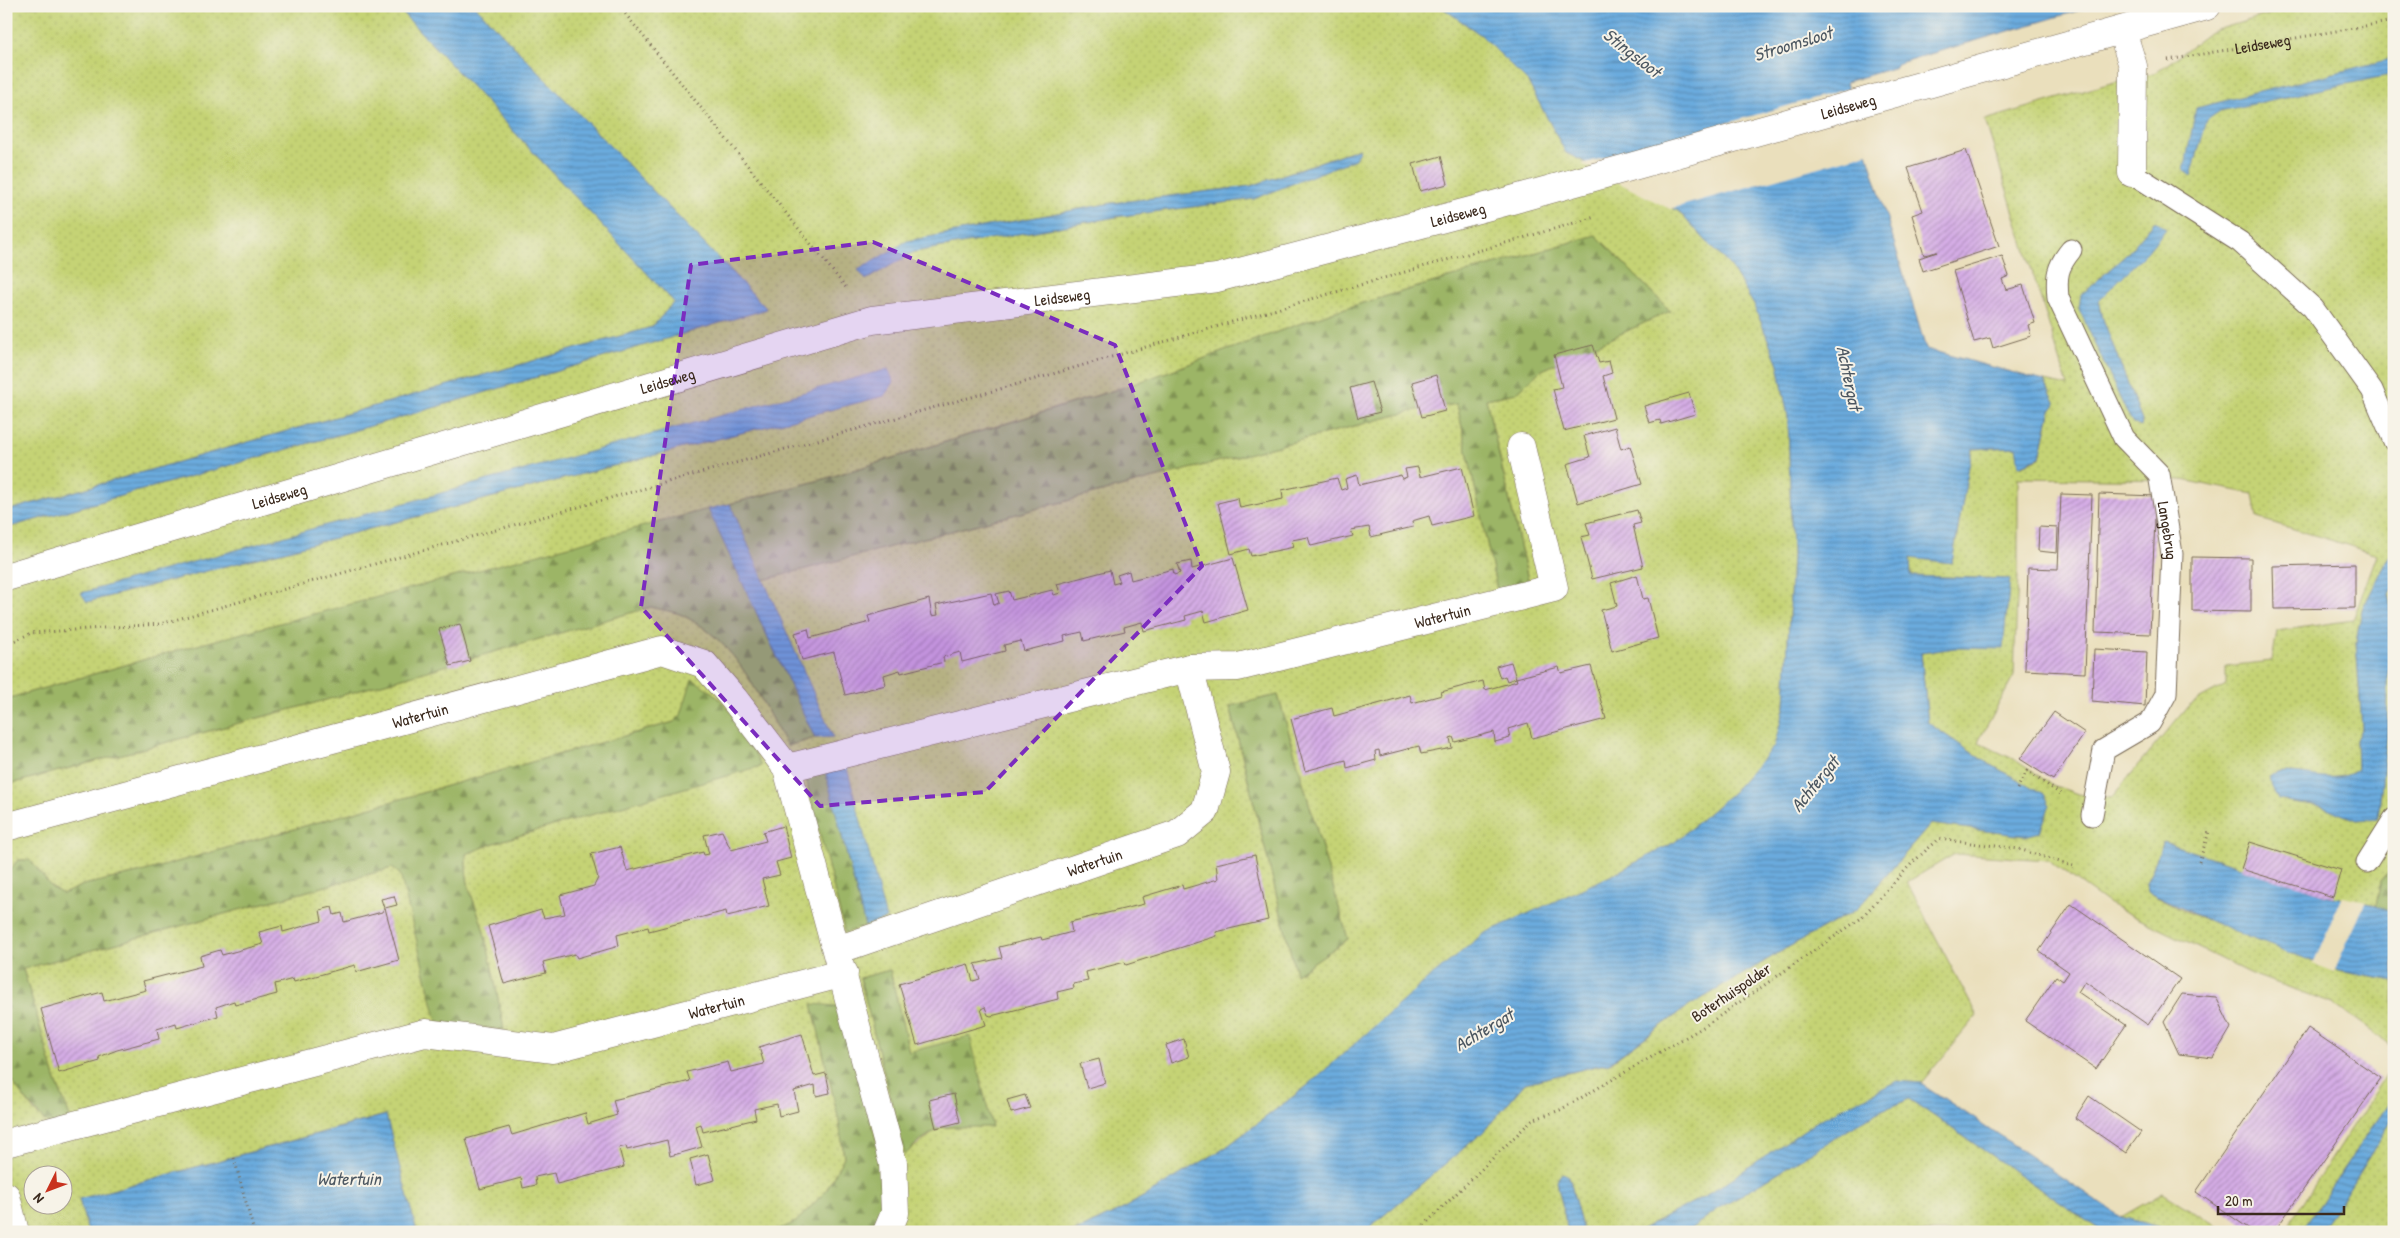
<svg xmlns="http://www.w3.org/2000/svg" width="2400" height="1238" viewBox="0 0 2400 1238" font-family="'Patrick Hand',sans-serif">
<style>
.grass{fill:url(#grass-dots);stroke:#807e4a;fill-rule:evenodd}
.forest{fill:url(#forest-firs);stroke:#6c7042}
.water{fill:url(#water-rules);stroke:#536a7e}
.pier{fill:#eadfbc}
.building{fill:url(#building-hatch)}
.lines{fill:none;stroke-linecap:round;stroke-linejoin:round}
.service-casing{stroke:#786955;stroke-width:23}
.minor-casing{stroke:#786955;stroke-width:29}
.tertiary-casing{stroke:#786955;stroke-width:29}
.path{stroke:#786955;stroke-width:3;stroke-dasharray:1 4;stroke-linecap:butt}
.service{stroke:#fff;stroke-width:21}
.minor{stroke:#fff;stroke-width:28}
.tertiary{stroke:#fff;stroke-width:28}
.marked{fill:#7b2cbf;fill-opacity:0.2;stroke:#7b2cbf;stroke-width:4;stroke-dasharray:10 6;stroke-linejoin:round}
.labels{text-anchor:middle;stroke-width:4;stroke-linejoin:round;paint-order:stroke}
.street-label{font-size:16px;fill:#3b2a1e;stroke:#f7f3e8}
.water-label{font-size:18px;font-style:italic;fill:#4c5761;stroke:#f7f3e8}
</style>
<defs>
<pattern id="grass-dots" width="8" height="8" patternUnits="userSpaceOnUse" patternTransform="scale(1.25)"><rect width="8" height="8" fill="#c5d375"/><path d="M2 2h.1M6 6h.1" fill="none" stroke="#aab565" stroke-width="1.8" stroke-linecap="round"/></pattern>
<pattern id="forest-firs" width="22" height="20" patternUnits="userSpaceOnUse" patternTransform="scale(1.25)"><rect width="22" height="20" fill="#9cb566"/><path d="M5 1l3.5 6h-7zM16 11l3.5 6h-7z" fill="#809353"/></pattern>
<pattern id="water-rules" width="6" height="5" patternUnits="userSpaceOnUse" patternTransform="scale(1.25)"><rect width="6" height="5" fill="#6babde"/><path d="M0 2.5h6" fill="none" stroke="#598bb3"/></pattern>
<pattern id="building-hatch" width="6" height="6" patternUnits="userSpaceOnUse" patternTransform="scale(1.25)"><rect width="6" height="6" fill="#d5ade6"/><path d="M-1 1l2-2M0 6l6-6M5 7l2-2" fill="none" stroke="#ae8dba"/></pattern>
</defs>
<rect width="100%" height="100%" fill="#f7f3e8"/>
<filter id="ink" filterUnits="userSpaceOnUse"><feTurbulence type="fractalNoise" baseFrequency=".02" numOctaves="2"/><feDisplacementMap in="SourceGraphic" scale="10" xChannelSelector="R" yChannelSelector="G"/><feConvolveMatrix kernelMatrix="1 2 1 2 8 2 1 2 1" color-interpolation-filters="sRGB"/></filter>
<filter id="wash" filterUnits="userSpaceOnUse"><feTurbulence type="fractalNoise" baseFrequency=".0096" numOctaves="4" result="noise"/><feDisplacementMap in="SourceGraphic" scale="20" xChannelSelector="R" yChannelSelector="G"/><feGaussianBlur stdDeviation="1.12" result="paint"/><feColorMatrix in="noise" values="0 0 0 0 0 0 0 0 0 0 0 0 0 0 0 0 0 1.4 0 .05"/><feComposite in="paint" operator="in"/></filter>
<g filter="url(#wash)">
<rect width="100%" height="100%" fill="#eadfbc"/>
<path class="grass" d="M6,6H396L674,302L652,327L6,511Z
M475,6H1440L1481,35L1528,82L1566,153L1627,182L1678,211L1731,267L1754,305L1778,364L1788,417L1792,554L1785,706L1774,747L1734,791L1675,842L1610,876L1307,1086L1225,1148L1121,1210L1075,1232H993L974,1228H957L951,1232H869L892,1191L819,1035L839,1121L844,1157L826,1191L796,1222L774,1232H417L385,1115L79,1199L88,1232H6V1072L33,1110L49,1125L71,1120L55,1078L23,969L392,868L400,874L504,1030C497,997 492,964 484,932C476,902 464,888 466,854L497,842L760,766L681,715L674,722L138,873L83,885L63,894L52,888L30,860H18L6,875V785L322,701L651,607C661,610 675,611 684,616C739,643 758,697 787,746L815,738L833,737L763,580L1416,410L1457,404L1499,599L1531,592L1486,399L1516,393L1540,371L1670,311L1596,235L1332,312L1134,384L824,479L164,654L6,699V528L392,420L767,309ZM1359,148L1254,199L1122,216L914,252L907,241L1112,203L1251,186ZM894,382L884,396L87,602L82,593ZM1278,695L1348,939L1296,974L1230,707ZM890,970L909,1053L992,1126L941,1127L905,1154L860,978ZM32,1176H62V1206H32Z
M2296,6H2394V554L2388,558L2362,610L2356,642L2362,727L2356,740L2357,770C2336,785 2300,775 2276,773L2278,800L2322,806L2357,820L2378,818L2387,737L2390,594L2394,587V866L2381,881L2376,905L2333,897L2164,842L2146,883L2147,892L2182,910L2339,971L2394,981V1048L2333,1003L2251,974L2111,905L2048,860L1955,854L1907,882L1977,1016L1921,1083L1897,1081L1710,1193L1638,1232H1583L1569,1176L1557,1181L1568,1232H1364L1483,1132L1525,1083L1610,1063L1686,1008L1785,949L1857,909L1931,824L2025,836L2044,794L1984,761L1928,723L1921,653L1955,648L2009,579L1911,576L1910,557L1952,563L1972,449L2016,447L2020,466L2040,458L2050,412L2056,404L2044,381L2068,386L1985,120L2111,83L2157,72L2210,32ZM2155,221L2165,229L2147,252L2099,300L2103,319L2142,421L2141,427L2133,423L2126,411L2079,308L2097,280L2126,255ZM2018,478L2183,480L2253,494L2257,518L2377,554L2353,620L2277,631L2272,661L2226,666V685L2189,705L2111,798L2078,794L2052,785L2015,760L1978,742L2014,676L2018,573Z
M2394,1063V1096L2301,1232H2284Z
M1909,1099L2103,1232H1686L1718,1209L1876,1113Z
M2394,1117V1232H2319L2334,1212Z
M2163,1193L2226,1232H2178L2121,1217Z"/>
<path class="forest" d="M1596,235L1670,311L1540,371L1516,393L1486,399L1531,593L1499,599L1457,404L1416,410L763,580L730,504L824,479L1031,416L1134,384L1332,312Z
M708,509L815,738L787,746C758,697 739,643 684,616C675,611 661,610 651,607L322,701L6,785V699L164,654Z
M692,679C734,704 740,725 761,766L497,842L466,854C464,888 476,902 484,932C492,964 498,998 504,1030L437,1022L400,874L392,868L23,969L55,1078L71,1120L49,1125C33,1109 18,1092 6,1072V875L18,860H30L52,888L63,894L83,885L138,873L674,722L681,715Z
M1278,695L1348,939L1296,974L1230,706Z
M825,770L865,926L845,933L805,775Z
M2394,866V912L2376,905L2381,881Z
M890,970L909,1052L970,1036L992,1127H941L918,1142L905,1155L860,978Z
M812,1004L837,1006L892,1192L869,1232H774L796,1222L826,1191L844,1157L839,1121Z"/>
<path class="water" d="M396,6H475L767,309L392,420L6,528V511L652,327L674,302Z
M1440,6H2094L1896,64V67L1846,82L1926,349L2044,381L2056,404L2050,412L2040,457L2019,466L2016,447L1972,449L1952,563L1910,558L1911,576L2010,579L2003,649L1955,648L1921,653L1928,723L1984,761L2044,794L2050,805L2040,832L2025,836L1931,824L1857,909L1785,949L1686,1008L1609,1063L1525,1083L1483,1132L1364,1232H1075L1121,1210L1225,1148L1307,1086L1422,984L1483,934L1610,876L1675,842L1734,791L1774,746L1785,706L1792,554L1788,417L1778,364L1754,305L1731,267L1678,211L1627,182L1566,153L1528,82L1481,35Z
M2394,58V74L2220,111L2207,120L2191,176L2184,171L2196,108Z
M1360,148L1355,159L1254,199L1122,216L914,252L866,280L858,270L907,241L1112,203L1251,186Z
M2155,221L2166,229L2147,252L2099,300L2103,319L2142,421L2141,427L2133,423L2126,411L2079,309L2081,295L2126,255Z
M888,369L894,382L884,396L87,602L81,593Z
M730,504L833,737L815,738L708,509Z
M2394,554V587L2390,594L2387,737L2378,818L2357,820L2322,806L2278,800L2268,778C2292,763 2331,789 2357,770L2356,740L2362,727L2356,642L2362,610L2388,558Z
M846,764L886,919L865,926L825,770Z
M2164,842L2333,897L2376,905L2394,912V981L2339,971L2232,931L2147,892L2146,883Z
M1897,1081L1921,1083L2121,1217L2178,1232H2103L1909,1099L1876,1113L1718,1209L1686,1232H1638L1710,1193L1819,1120Z
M2394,1096V1117L2334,1212L2319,1232H2301Z
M386,1115L417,1232H88L79,1199Z
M1563,1173L1569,1176L1583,1232H1568L1557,1181Z"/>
<path class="pier" d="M1850,88L1868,153L1670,209L1582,164Z
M2342,896L2366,901L2334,972L2313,964Z"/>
<g id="blocks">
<path class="building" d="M1966,150L1999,246L1923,271L1919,258L1937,252L1924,255L1912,215L1923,211L1908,168Z
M1441,156L1448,184L1420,191L1413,164Z
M2002,256L2009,276L2002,279L2006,290L2023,285L2035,323L2028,325L2031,336L1993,348L1990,338L1974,342L1953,271Z
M1593,345L1599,363L1609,361L1612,373L1603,376L1614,418L1564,431L1553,389L1562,387L1554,355Z
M1436,375L1445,411L1422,417L1412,382Z
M1371,382L1380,412L1358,418L1350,388Z
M1689,393L1695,414L1661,424L1660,420L1649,423L1644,406Z
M1615,427L1621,449L1630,446L1642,484L1578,503L1567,464L1590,457L1584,436Z
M1418,467L1420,477L1462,467L1474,516L1432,526L1429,516L1412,521L1413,527L1371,537L1369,527L1351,530L1353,536L1311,546L1308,537L1292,540L1294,547L1251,556L1249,549L1231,554L1218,503L1238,498L1240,508L1283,499L1282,490L1337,478L1341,490L1347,488L1345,479L1357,475L1359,485L1401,475L1402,479L1407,477L1405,469Z
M2061,494L2092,495L2085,673L2025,670L2028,568L2058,569Z
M2099,494L2156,496L2150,634L2095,632Z
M1637,510L1641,523L1633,525L1643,567L1592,579L1581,537L1590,535L1586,523Z
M2039,527L2058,528L2057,553L2038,551Z
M2192,557L2251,558V612L2192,611Z
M1233,558L1248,610L1206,622L1203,611L1185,616L1186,620L1144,631L1142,622L1124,627L1125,631L1084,641L1082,632L1064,636L1065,641L1024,651L1021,641L1004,645L1005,651L962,662L960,652L943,657L944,662L901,673L900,670L884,675L886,685L845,695L834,652L802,660L795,633L808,629L810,638L870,622L868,616L929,599L932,616L938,615L936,605L991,593L994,605L999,603L996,594L1009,591L1012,600L1052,590L1054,595L1060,593L1057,584L1110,570L1113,584L1120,582L1117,575L1129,571L1131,580L1173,569L1174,575L1180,573L1177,564L1191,561L1192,569Z
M2355,564V608L2274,609L2273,566Z
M1637,575L1643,599L1648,598L1658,638L1612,651L1601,610L1617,606L1611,583Z
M460,624L470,661L450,666L439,629Z
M2094,649L2147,652L2145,706L2092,701Z
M1511,662L1516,678L1507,681L1505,676L1500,678L1496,666Z
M1591,666L1606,719L1532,738L1528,723L1508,729L1510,738L1495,742L1494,732L1455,742L1453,737L1450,738L1452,748L1421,754L1419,746L1380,756L1379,750L1375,751L1376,760L1347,768L1346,760L1305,771L1291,719L1332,708L1334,716L1410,695L1412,703L1442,695L1441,692L1483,681L1485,690L1517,681L1516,678L1559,667L1561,673Z
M2054,712L2085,733L2053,780L2020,759Z
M783,826L791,858L776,862L780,875L762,879L769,906L727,916L726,911L649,931L648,927L617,935L619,946L577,958L575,954L543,962L546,973L504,984L488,926L541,910L544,918L565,914L560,895L594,886L598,878L591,854L620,847L627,871L703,852L704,855L709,854L704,835L722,831L731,850L766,841L763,832Z
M2250,842L2341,870L2333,897L2241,869Z
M1255,855L1268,920L1216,932L1217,936L1126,965L1125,962L1086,972L1088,981L1073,984L1074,988L1057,992L1058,999L991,1016L988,1015L985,1007L981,1009L986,1025L917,1045L899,984L968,964L973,981L980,979L975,964L1002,958L999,947L1041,937L1042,940L1072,932L1070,922L1144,904L1142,897L1182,885L1183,889L1218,879L1216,864Z
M394,896L397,905L385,908L399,960L356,972L355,965L294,982L293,979L275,984L277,994L235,1005L234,1001L216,1007L218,1016L177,1028L176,1023L157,1029L159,1039L117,1050L99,1057L100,1061L59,1073L41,1009L102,992L104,1001L146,990L143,981L202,966L200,956L220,950L222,955L263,944L259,932L282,926L283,932L322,921L320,910L332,907L334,915L342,913L344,922L382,912L384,908L381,899Z
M2071,904L2180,979L2148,1025L2085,981L2078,992L2126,1025L2096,1069L2025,1021L2056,976L2063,981L2069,972L2039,951Z
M2182,994L2216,997L2231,1028L2213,1058L2179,1054L2164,1022Z
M2308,1028L2381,1078L2274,1232H2254L2196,1192Z
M802,1034L814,1076L826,1073L830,1093L816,1096L815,1085L794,1091L798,1111L779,1116L777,1104L754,1109L756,1119L703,1132L701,1124L696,1126L702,1147L670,1156L667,1140L627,1150L626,1146L619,1148L624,1167L557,1184L554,1173L535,1177L536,1185L523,1188L521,1178L480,1189L466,1139L509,1127L512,1135L585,1113L588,1124L617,1115L613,1100L690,1081L687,1072L728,1062L731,1072L764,1064L759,1047Z
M1184,1039L1189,1057L1171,1063L1166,1045Z
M1099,1059L1105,1083L1087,1088L1080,1064Z
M954,1094L960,1122L936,1128L929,1100Z
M1025,1095L1030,1108L1011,1113L1007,1100Z
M2089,1096L2141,1132L2126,1153L2075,1118Z
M708,1154L715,1180L696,1185L690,1159Z"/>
</g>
</g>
<g filter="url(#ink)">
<use href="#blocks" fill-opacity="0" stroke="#786955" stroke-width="1"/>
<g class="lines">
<g class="service-casing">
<g id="service">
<path d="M2132,173L2240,242L2313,308L2372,390L2394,441"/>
<path id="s2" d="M2071,250C2057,267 2056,276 2058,298L2124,438L2159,474L2172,554L2166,694L2150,723L2104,750L2092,815"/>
<path d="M2367,862L2394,819"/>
</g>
</g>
<g class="minor-casing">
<g id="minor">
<path d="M2122,31L2133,66L2132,173"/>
<path id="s3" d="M787,768L1189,668L1238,667L1554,588L1521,447"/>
<path id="s4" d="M6,827L662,650L704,664L734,699L787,768L893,1163L895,1213L887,1232"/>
<path id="s5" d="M837,950L1177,834L1205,811L1216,772L1189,668"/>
<path id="s6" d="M6,1143L425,1033L553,1049L844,973"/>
<path d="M6,1196L15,1232"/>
</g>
</g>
<g class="tertiary-casing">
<g id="tertiary">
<path id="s7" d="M6,577L872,320L1217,278L1501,203L2207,6"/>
</g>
</g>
<g class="path">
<path d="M619,6L848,290"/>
<path id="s1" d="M2168,60L2394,21"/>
<path d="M6,645L31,633L160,624L1025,382L1595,217"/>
<path d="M2017,789L2027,771L2062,795"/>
<path d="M2199,862L2210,829"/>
<path d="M234,1158L254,1232"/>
<path d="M1417,1232L1532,1120L1560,1110L1705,1026L1860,919L1913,862L1939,839L2019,849L2073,866"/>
</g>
<use href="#service" class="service"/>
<use href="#minor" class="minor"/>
<use href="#tertiary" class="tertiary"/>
</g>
</g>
<path class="marked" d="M873,242L1115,345L1202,566L985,792L820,806L641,607L691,265Z"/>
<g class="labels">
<g class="street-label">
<text dy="6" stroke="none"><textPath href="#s1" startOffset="96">Leidseweg</textPath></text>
<text dy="6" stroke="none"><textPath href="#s7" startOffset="1905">Leidseweg</textPath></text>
<text dy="6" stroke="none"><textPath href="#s7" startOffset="1500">Leidseweg</textPath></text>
<text dy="6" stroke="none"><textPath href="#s7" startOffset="1095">Leidseweg</textPath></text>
<text dy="6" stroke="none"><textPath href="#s7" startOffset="690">Leidseweg</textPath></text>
<text dy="6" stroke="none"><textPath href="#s7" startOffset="285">Leidseweg</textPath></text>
<text dy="6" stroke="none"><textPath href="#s2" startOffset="314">Langebrug</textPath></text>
<text dy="6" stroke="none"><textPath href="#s3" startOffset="674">Watertuin</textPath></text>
<text dy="6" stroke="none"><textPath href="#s4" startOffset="429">Watertuin</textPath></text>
<text dy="6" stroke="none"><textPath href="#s5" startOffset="272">Watertuin</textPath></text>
<text transform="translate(1731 992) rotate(-34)" y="6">Boterhuispolder</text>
<text dy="6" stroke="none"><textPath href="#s6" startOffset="731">Watertuin</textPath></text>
</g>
<g class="water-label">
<text transform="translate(1793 44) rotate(-17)" y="6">Stroomsloot</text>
<text transform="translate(1632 53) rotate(38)" y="6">Stingsloot</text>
<text transform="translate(1849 378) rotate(78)" y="6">Achtergat</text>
<text transform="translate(1815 784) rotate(-51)" y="6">Achtergat</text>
<text transform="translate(1484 1030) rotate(-31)" y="6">Achtergat</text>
<text x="349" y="1185">Watertuin</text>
</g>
</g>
<rect width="2400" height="1238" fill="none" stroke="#f7f3e8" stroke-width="25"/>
<g transform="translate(48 1190) rotate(228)"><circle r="24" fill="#f7f3e8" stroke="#aca397"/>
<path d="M0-4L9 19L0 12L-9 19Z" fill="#c8321e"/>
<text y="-8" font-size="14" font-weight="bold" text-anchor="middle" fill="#3b2a1e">N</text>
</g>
<path d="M2218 1206v8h126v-8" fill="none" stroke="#3b2a1e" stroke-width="2.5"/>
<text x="2225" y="1206" font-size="15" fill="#3b2a1e" stroke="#f7f3e8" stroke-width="4" paint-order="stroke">20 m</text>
</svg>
